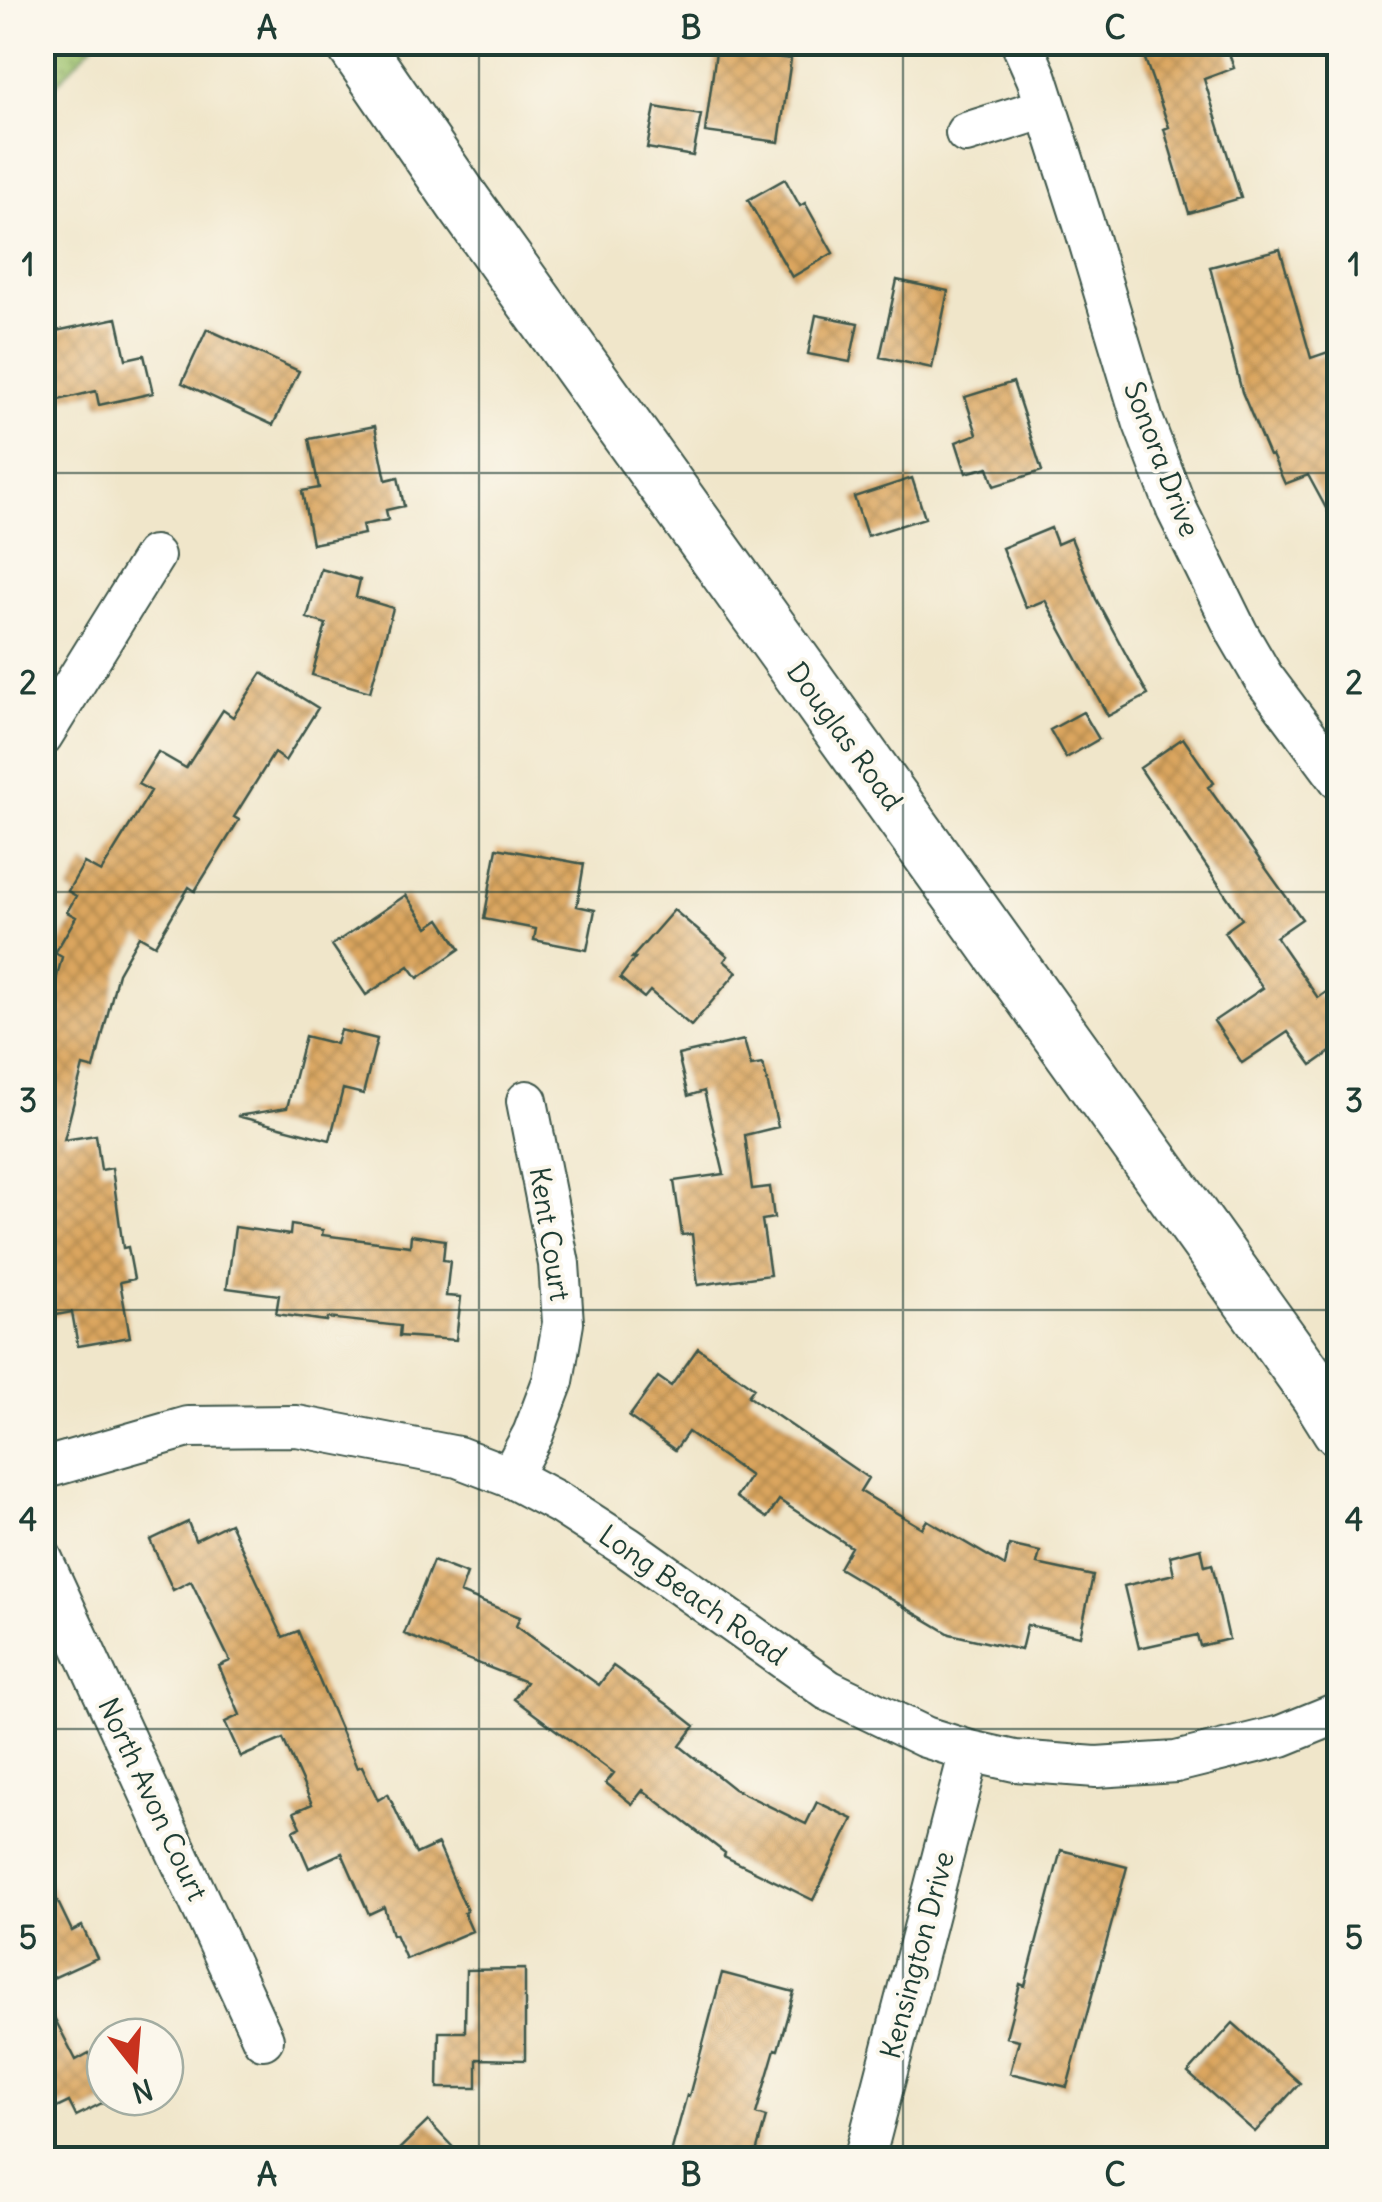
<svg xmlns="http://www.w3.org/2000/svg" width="1382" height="2202" viewBox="0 0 1382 2202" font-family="Delius,sans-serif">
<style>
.grass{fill:url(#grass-dots);stroke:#5f8051;stroke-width:2.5}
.building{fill:url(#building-cross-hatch)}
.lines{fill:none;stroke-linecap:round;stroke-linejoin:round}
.street-casing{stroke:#3e564a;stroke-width:44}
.secondary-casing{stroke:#3e564a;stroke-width:59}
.street{stroke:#fff;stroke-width:40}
.secondary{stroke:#fff;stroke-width:55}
.grid{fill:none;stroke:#1f3d34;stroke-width:2.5;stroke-opacity:0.55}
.labels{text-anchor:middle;stroke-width:8;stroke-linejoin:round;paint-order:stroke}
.street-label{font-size:28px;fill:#1f3d34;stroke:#fbf7ec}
.neatline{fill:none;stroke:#1f3d34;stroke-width:4}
.grid-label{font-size:32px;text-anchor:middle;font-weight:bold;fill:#1f3d34}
</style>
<defs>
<pattern id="grass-dots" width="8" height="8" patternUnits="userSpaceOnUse" patternTransform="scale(2.5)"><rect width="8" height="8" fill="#9fc36e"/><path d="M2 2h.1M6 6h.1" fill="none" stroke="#81a05b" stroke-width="1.8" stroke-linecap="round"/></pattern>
<pattern id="building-cross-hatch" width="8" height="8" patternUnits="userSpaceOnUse" patternTransform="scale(2.5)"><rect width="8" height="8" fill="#dba65e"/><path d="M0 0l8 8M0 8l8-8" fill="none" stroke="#b1884e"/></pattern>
</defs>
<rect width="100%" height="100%" fill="#fbf7ec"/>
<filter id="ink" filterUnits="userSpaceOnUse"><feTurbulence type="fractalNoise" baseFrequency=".01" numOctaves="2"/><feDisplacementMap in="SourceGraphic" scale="20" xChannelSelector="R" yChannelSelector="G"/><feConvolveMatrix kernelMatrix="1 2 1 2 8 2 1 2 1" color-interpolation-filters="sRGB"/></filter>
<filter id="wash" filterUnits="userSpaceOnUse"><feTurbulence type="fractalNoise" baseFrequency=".0048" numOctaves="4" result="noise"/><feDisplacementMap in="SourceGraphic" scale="40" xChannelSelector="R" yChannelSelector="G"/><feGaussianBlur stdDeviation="2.25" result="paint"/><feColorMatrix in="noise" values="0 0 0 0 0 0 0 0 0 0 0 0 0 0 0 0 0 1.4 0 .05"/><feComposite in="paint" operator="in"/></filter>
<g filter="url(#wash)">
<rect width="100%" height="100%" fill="#f0e6ca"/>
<path class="grass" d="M43,42L94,43L43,98L42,43Z"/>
<g id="blocks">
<path class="building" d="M1139,42H1225L1234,68L1204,79L1241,198L1189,213L1164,129L1169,127Z
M717,44L748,48L747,53L791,59L779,142L705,132Z
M655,107L701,115L693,156L647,148Z
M785,179L800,206L805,203L833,253L792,277L748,200Z
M1280,249L1311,358L1340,348V534L1308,475L1285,484L1272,455L1269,456L1242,392L1210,267Z
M897,280L948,291L932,368L880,357Z
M816,315L858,323L850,362L808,354Z
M117,318L126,359L144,355L153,393L99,405L96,391L42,404V334Z
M207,329L299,371L273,425L182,383Z
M1013,382L1042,471L994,486L988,467L966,473L956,442L977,434L965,397Z
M375,426L386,480L398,477L404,506L386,510L388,520L362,525L364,534L312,544L302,491L319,488L309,439Z
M912,478L925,518L867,536L854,497Z
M1051,528L1057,544L1071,538L1096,599L1148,695L1108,716L1045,600L1026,608L1002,548Z
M321,569L360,580L356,597L393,608L370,692L312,675L326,624L307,618Z
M262,673L318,708L285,761L274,753L234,817L239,820L195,891L189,887L155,945L139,936L118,973L94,1069L83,1066L64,1140L96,1135L101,1170L112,1168L123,1248L128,1247L134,1279L120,1282L130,1337L78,1346L72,1312L51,1316L42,1274V1263L50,1262L42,1215V1034L62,957L55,953L76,917L67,912L76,896L68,891L84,863L101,872L151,791L138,784L158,752L186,768L223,710L233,717Z
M1083,712L1099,739L1066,758L1050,730Z
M1183,738L1214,783L1208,787L1302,919L1276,937L1318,998L1340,982V1045L1312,1065L1288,1032L1242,1063L1214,1021L1263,988L1224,932L1242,919L1140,768Z
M497,848L584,864L577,906L595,910L587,950L534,940L536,929L484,919Z
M406,895L428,927L440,919L460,949L418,978L409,966L366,995L332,945Z
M674,910L728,956L724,961L737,972L691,1026L650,991L644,998L620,978L635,958H632Z
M340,1030L377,1039L363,1094L343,1089L330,1140L237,1116L287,1108L305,1036L336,1044Z
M744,1040L751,1066L763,1064L778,1127L745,1135L752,1189L770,1187L774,1218L762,1220L770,1275L698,1285L692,1234L682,1235L674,1181L724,1174L704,1091L688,1096L678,1055Z
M291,1225L323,1230L322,1235L410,1246L411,1235L445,1240L443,1260L450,1261L446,1296L461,1297L456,1340L399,1336L400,1326L328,1318L327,1321L276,1314L279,1295L227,1288L235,1227L290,1235Z
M698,1348L754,1388L748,1396L868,1478L860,1491L922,1528L927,1520L1005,1566L1009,1545L1040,1552L1037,1564L1093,1576L1080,1636L1027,1625L1021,1650L950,1634L839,1568L851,1547L779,1500L767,1518L736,1497L750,1476L688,1432L675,1450L629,1417L658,1377L671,1386Z
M188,1522L195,1540L230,1523L283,1637L298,1631L357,1768L362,1766L378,1800L388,1794L416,1854L438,1844L467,1911L464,1913L472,1931L406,1959L395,1934L392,1935L384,1907L369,1914L342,1853L309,1868L293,1831L301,1827L294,1812L312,1804L283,1739L241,1757L225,1722L240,1715L219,1666L230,1661L191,1581L173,1590L150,1540Z
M1201,1548L1205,1566L1212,1564L1229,1639L1200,1646L1197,1635L1139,1648L1124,1586L1174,1574L1170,1556Z
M433,1561L467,1574L460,1593L520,1617L516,1626L599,1685L613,1666L667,1704L695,1726L680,1746L734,1789L806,1824L817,1802L853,1819L813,1900L724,1856L725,1853L643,1790L632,1804L606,1783L614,1773L514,1699L526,1682L404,1634Z
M1061,1850L1127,1867L1067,2087L1010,2073L1019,2040L1006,2037L1020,1984L1025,1986Z
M42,1869L72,1931L82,1926L97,1958L42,1983Z
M525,1969V2060L477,2059V2088H438L439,2032H465L466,1970Z
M722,1973L794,1992L778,2050L775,2049L756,2114L766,2117L754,2160H669L687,2095L689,2096Z
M42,1994L76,2060L89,2053L105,2085V2097L112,2098L76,2116L69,2102L42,2115Z
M1233,2023L1300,2083L1255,2132L1188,2073Z
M428,2121L465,2160H388Z"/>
</g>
</g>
<g filter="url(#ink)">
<use href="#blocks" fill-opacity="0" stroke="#3e564a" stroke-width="2.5"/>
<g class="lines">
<g class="street-casing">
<path id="street" d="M1021,42L1037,78L1086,231L1143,421L1177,510L1238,634L1263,677L1340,780
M966,133L1046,108
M42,736L154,556
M42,1469L188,1427L297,1426L458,1457L510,1477L559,1503L627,1547L828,1690L925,1737L970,1751L1015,1761L1096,1767L1176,1762L1281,1736L1340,1712
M510,1477L533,1434L553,1381L563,1323L559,1264L527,1101
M42,1559L263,2039
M864,2160L970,1751"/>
</g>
<g class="secondary-casing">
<path id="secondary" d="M353,42L463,202L1318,1394L1340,1429"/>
</g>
<use href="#street" class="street"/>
<use href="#secondary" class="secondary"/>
</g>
</g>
<path class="grid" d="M479,42V2160M903,42V2160M42,473H1340M42,892H1340M42,1310H1340M42,1729H1340"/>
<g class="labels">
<g class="street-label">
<text transform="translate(1162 459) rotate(69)" y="10">Sonora Drive</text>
<text transform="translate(845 736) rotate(54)" y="10">Douglas Road</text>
<text transform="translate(550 1234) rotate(81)" y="10">Kent Court</text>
<text transform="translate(693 1595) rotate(35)" y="10">Long Beach Road</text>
<text transform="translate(153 1799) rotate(65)" y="10">North Avon Court</text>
<text transform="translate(917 1955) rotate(-75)" y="10">Kensington Drive</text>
</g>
</g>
<rect width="1382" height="2202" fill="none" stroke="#fbf7ec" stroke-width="110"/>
<g transform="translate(135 2067) rotate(163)"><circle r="48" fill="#fbf7ec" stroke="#a3ada2" stroke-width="2.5"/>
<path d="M0-8L18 38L0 25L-18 38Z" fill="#c8321e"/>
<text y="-15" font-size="28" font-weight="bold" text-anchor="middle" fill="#1f3d34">N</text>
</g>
<rect x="55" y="55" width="1272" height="2092" class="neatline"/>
<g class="grid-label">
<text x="267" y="39">A</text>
<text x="691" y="39">B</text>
<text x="1115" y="39">C</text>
<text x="28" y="276">1</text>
<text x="1354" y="276">1</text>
<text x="28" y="694">2</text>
<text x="1354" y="694">2</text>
<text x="28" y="1112">3</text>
<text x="1354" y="1112">3</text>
<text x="28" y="1531">4</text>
<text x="1354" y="1531">4</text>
<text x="28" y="1949">5</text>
<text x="1354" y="1949">5</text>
<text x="267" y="2186">A</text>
<text x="691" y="2186">B</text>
<text x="1115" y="2186">C</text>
</g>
</svg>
